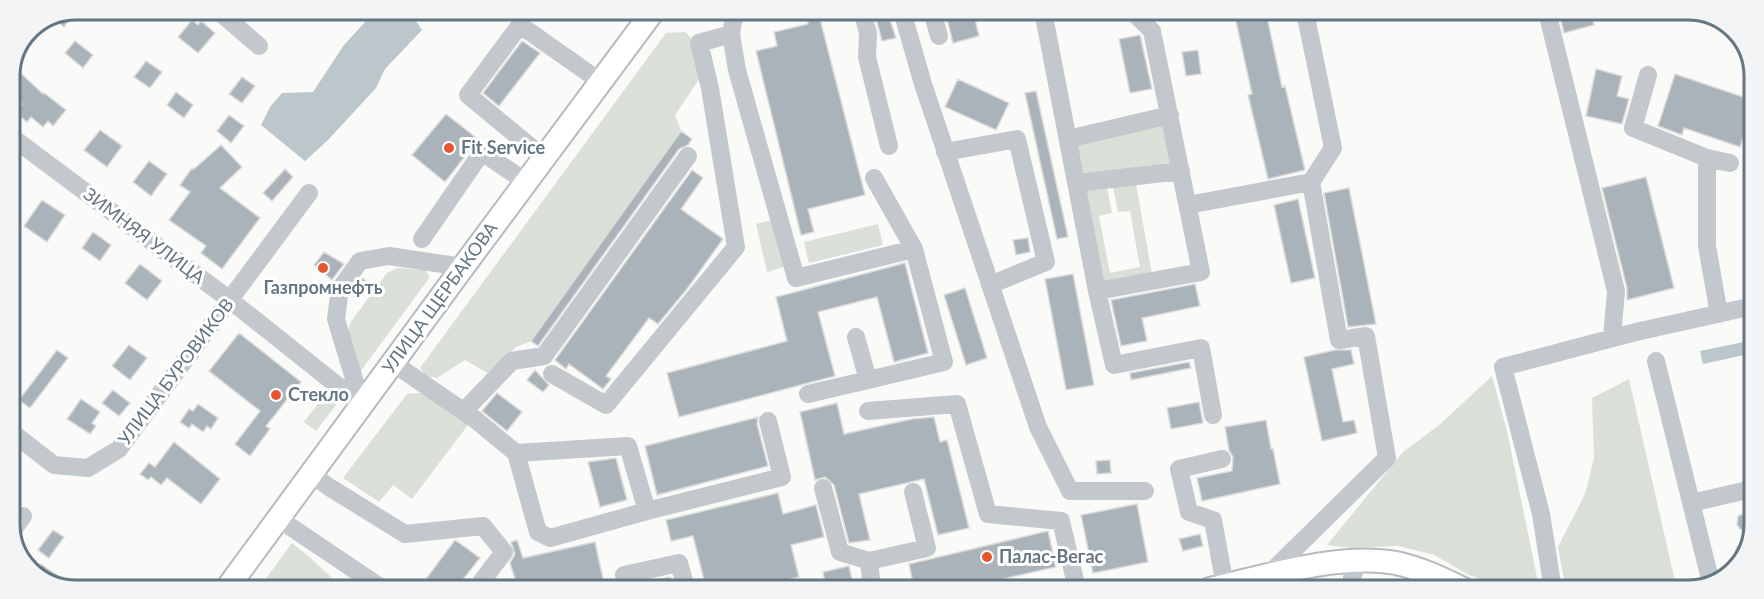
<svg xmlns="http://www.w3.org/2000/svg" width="1764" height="599" viewBox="0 0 1764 599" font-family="Lato,sans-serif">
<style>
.green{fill:#dadfd7}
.water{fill:#bbc7cb}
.building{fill:#aab3b9;stroke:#dcdcda;stroke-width:1.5}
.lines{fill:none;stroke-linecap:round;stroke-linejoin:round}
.major-casing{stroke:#b5babe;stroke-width:26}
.minor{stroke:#c3c8cc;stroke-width:18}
.major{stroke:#fff;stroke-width:22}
.poi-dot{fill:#e4572e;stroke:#fff;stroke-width:2}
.labels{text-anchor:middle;stroke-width:6;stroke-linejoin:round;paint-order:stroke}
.poi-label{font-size:18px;font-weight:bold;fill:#657683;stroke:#fff;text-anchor:start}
.street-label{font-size:18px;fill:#657683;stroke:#fff}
.rim{fill:none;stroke:#657683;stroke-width:3}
</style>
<rect width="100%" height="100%" fill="#fafaf8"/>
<path class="green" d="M686,32L701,51L700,78L675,115L681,131L531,341L516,347L491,375L465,360L437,378L426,376L420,368L666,33Z
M1166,121L1174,164L1084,176L1077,141Z
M1135,178L1152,274L1103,283L1085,186L1106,183L1112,213L1099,216L1110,273L1140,267L1130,211L1118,212L1112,182Z
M772,220L784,267L767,272L756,224Z
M878,224L883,245L809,263L804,242Z
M397,268L425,270L430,277L360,372L348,336L350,323L387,273Z
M1492,376L1507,431L1537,577L1535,590H1513L1469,575L1434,555L1398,546L1351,548L1327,545L1403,452L1438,426Z
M1629,379L1677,590H1566L1558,547L1585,494L1594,458L1592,398Z
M327,392L339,401L316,431L304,422Z
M431,392L471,421L412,499L393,485L379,502L343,478L407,394Z
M292,543L307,555L342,587H260Z"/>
<path class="water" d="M376,10C400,10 409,8 422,30L385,69L376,88L328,140L305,161L261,125L270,107L282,93L313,92L344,45Z
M1753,340V353L1703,364L1700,351Z"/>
<path class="building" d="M75,9H77L64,27L53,18Z
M805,11H818L865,195L808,209L814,232L801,235L756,51L777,46L774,32L808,24Z
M874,11H887L896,38L882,41Z
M945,11H973L979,36L953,43Z
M1266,12L1282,87L1285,86L1305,170L1268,179L1248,95L1252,94L1235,17Z
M1559,12H1591L1594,25L1564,33Z
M192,20L198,25L201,21L215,33L198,53L178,37Z
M1140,35L1152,89L1130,93L1119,39Z
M75,41L93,55L83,68L65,53Z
M522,41L540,53L499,106L483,93Z
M1198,50L1201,74L1186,76L1182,52Z
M146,61L162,72L150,88L134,77Z
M12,65L43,94L44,93L66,110L53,126L48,121L43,127L31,117L27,122L15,112L22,104L9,92V71Z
M1596,69L1622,76L1617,96L1629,99L1622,124L1586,116Z
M1675,74L1755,101L1740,147L1684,128L1682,135L1658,126Z
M242,77L255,86L242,103L229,94Z
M958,79L1009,103L996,130L945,107Z
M1036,91L1068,237L1057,239L1025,93Z
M176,92L193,105L184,118L167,105Z
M446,114L479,140L473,146L445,182L412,155Z
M229,115L244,126L231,143L217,131Z
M100,130L122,146L107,167L84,150Z
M681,131L692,139L688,145L679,149L538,346L531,341Z
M221,145L242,167L220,188L260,218L222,269L201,253L206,246L169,220L190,192L180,185L192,168L194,169Z
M149,161L167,174L151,196L133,182Z
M285,169L293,177L272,201L263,193Z
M692,170L703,178L681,209L723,239L687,289L658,324L649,318L606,376L611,379L603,389L569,364L566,369L555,360Z
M1646,177L1674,288L1627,300V288L1602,188Z
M1349,188L1376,324L1348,327L1324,193Z
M1298,199L1315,278L1291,283L1274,205Z
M42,200L65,215L47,242L24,226Z
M93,232L111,245L100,261L82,248Z
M1028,238L1030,252L1016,255L1013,240Z
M324,252L344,264L332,280L314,265Z
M905,263L928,353L894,362L877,297L818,312L835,376L679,417L667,373L787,341L776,297Z
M140,264L162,281L147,300L125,283Z
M1073,274L1094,385L1066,390L1045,279Z
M362,278L368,282L356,298L351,293Z
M1195,284L1200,306L1142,318L1147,341L1121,346L1111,300Z
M965,288L987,358L966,365L944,295Z
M239,333L301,382L266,426L270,429L250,456L235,444L260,411L209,371Z
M129,345L147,358L130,380L112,366Z
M57,350L68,358L30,408L19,400Z
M1335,350H1351L1354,364L1332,369L1343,422L1354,420L1357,433L1322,441L1304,357Z
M1189,362L1191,368L1131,380L1130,373Z
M535,370L549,385L543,392L527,380Z
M113,390L130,403L119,416L102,403Z
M497,393L522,412L507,431L482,411Z
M81,399L100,412L92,423L96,426L90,434L67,419Z
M1199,402L1203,423L1171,429L1167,408Z
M837,403L844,434L912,419L934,417L940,442L947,440L969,528L938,535L924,479L859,494L870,540L849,543L834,485L825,477L815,480L800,412Z
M198,404L218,418L211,429L207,426L203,432L192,424L189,428L180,422L189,409L193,411Z
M758,417L757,424L768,466L657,495L645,446Z
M1266,420L1271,449H1273L1280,484L1202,501L1197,478L1232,471L1233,457L1229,450L1225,427Z
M174,442L220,479L201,504L167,478L161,485L151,477L148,480L140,474L149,463L155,467Z
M616,458L627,500L600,507L588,462Z
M1110,460L1111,473L1097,474L1096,461Z
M778,493L783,514L816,505L824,537L791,545L799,577L753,588H706L693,536L671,541L666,520Z
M1137,504L1148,562L1093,573L1081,515Z
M1747,512L1752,513V545L1737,565L1735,552L1737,547L1751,535L1740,529L1737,525L1738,516Z
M53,530L64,537L49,558L38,550Z
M1048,531L1056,567L963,588H914L909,564Z
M1200,534L1203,546L1183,551L1179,539Z
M455,540L480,558L457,587H420Z
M517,540L523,558L595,542L605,588H567V583L548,588H518L510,563L515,554L511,542Z
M41,564L73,587H54L35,573Z
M849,566L854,588H826L823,572Z
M670,577L672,588H622L621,586Z"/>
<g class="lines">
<g class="major-casing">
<path id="major" d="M228,587L463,267L654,10
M1210,589C1267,576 1337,553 1396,563C1420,568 1443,579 1465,590"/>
</g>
<path class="minor" d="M216,9L259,46
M735,10L731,34L737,70L796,278L914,249L944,362L868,380L856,337
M862,11L868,33L867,57L889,146
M902,11L923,84L1038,427L1070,491H1145
M932,11L939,36
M1043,11L1097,291L1114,365L1201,348L1213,415
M1305,12L1333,148L1311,182
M1547,12L1616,291L1612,338
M1648,75L1633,128L1707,158V246L1719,314
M9,135L230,300L362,405
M1068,139L1170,115
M945,152L1017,139L1046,262L990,285
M544,158L468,95L520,25L601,82
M1707,158L1730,163
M874,178L914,249
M1077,183L1181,171
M1188,205L1311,182L1339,340L1366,336L1387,458L1267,576L1270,589
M422,239L482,152L526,182
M1097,291L1201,272L1152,31L1132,11
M1656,361L1711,583
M393,363L476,420L516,453L538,532L550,538L647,511L782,477L768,421
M552,374L606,405L736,247L710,88L699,43L731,34
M808,394L868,380
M362,405L336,319L340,289L360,261L389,256L463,267
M464,411L512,361L544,356L688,156
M868,411L957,404L988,514L1061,521L1077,589
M9,430L54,465L88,468L119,449L309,193
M516,453L628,446L647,511
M1222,459L1179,469L1189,512L1213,520L1225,586
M311,474L329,487L405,534L483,526L504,552L482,581
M823,488L840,552L869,561
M1691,503L1752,489
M279,519L380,587
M11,533L23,516
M624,575L679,563L686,588
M872,588L869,561L927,548L913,492
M1354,589L1352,578L1358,561
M1553,590L1541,514L1503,367L1636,332L1753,306"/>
<use href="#major" class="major"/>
</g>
<g class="poi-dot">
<circle cx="449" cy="148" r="6"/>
<circle cx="323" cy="268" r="6"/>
<circle cx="276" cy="395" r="6"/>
<circle cx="987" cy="557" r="6"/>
</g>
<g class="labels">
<g class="poi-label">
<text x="461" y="154">Fit Service</text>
<text x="323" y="294" text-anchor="middle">Газпромнефть</text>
<text x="288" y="401">Стекло</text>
<text x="999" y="563">Палас-Вегас</text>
</g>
<g class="street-label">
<text transform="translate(144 236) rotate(37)" y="6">ЗИМНЯЯ УЛИЦА</text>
<text transform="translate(440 298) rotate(-54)" y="6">УЛИЦА ЩЕРБАКОВА</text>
<text transform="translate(176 372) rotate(-53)" y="6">УЛИЦА БУРОВИКОВ</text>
</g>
</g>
<path d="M0 0H1764V599H0ZM76 20H1688A56 56 0 0 1 1744 76V524A56 56 0 0 1 1688 580H76A56 56 0 0 1 20 524V76A56 56 0 0 1 76 20Z" fill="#f3f4f5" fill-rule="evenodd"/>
<path class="rim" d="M76 20H1688A56 56 0 0 1 1744 76V524A56 56 0 0 1 1688 580H76A56 56 0 0 1 20 524V76A56 56 0 0 1 76 20Z"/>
</svg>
